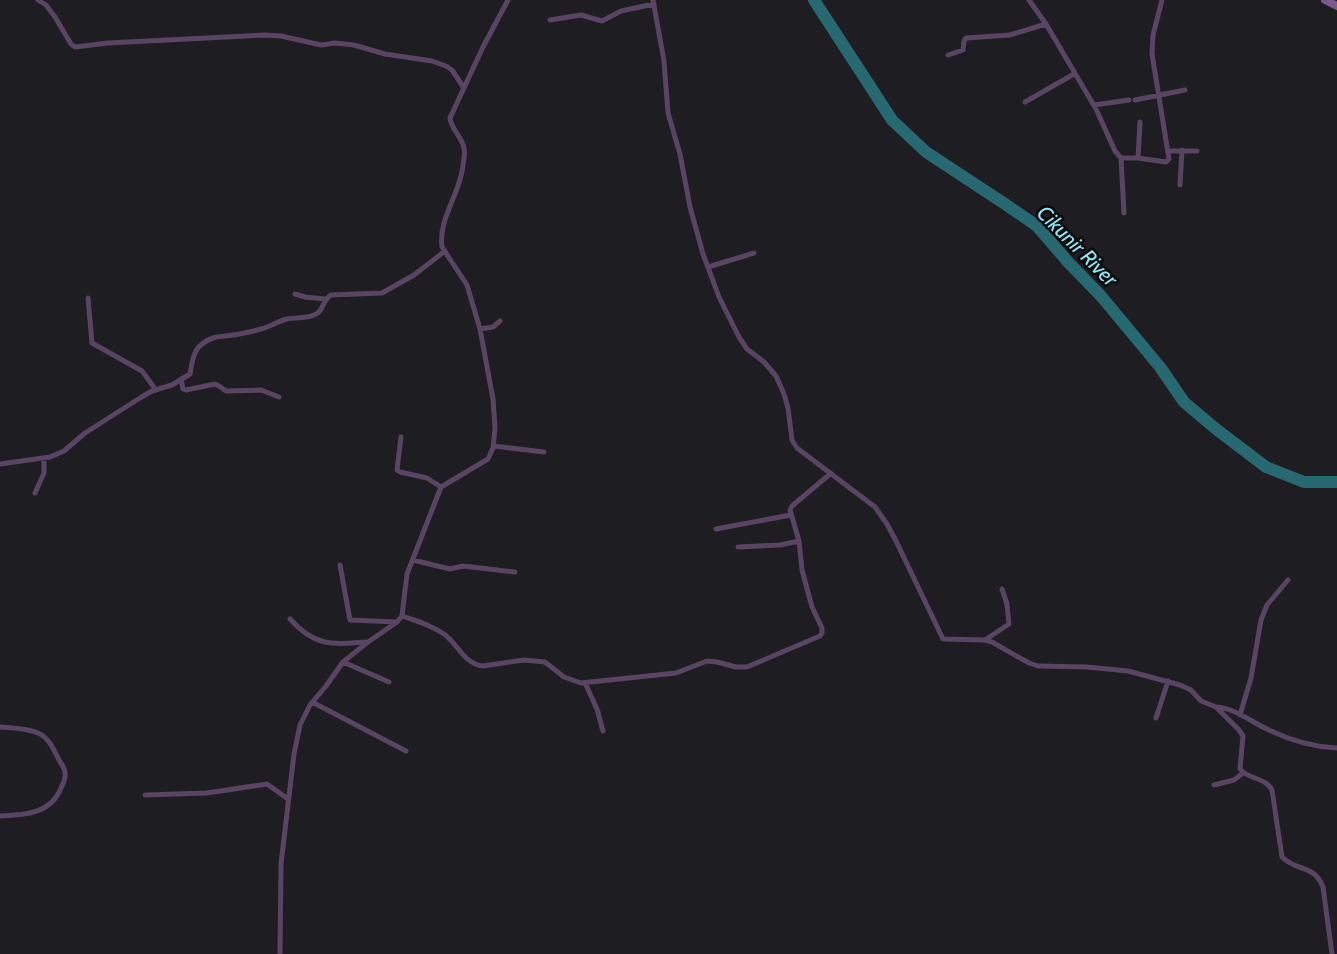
<svg xmlns="http://www.w3.org/2000/svg" width="1337" height="954" viewBox="0 0 1337 954" font-family="Cabin,sans-serif">
<style>
.lines{fill:none;stroke-linecap:round;stroke-linejoin:round}
.river{stroke:#286871;stroke-width:12}
.street{stroke:#594463;stroke-width:5}
.secondary{stroke:#7b598a;stroke-width:8}
.labels{text-anchor:middle;stroke-width:5;stroke-linejoin:round;paint-order:stroke}
.water-label{font-size:21px;font-style:italic;fill:#87ebf9;stroke:#080809}
</style>
<rect width="100%" height="100%" fill="#1e1d21"/>
<g class="lines">
<path class="river" d="M814,0L892,120L926,152L1005,204L1037,226L1068,262L1101,296L1160,367L1184,402L1216,429L1266,467L1304,482H1337"/>
<path class="street" d="M38,0L46,5L55,17L71,44L75,47L108,43L265,35L281,36L321,45L335,43L354,45L385,54L432,61L446,66L452,70L464,88
M653,0L664,61L668,113L680,154L690,207L703,254L719,297L739,337L747,349L764,362L776,376L784,394L788,408L792,440L797,448L875,507L887,524L896,541L943,639L985,640L992,642L1029,663L1038,666L1087,667L1128,671L1180,685L1191,690L1201,701L1216,707L1239,730L1243,736L1240,769C1249,780 1265,777 1272,790L1282,857C1297,872 1314,864 1323,887L1332,954
M1029,0L1046,24L1096,109L1115,151L1121,158L1124,213
M550,20L581,15L602,21L621,11L654,4
M948,55L963,50L964,41L966,38L1010,35L1046,24
M1135,100L1185,90
M1025,102L1074,74
M1094,105L1129,100
M1168,151H1197
M1121,158H1138L1140,122
M1138,158L1166,162L1169,159L1152,54L1153,35L1162,0
M1180,185L1182,150
M708,267L754,253
M295,294L305,297L325,299
M88,298L92,343L142,371L156,390
M480,329L493,327L500,321
M181,379L183,389L186,390L215,384L219,386L226,391L261,390L279,397
M401,437L397,470L400,472L427,478L441,487
M494,446L544,452
M0,464L50,457L64,451L85,433L140,398L152,391L172,385L190,374C192,363 193,351 202,344C214,334 226,337 239,334C246,333 254,331 261,329C270,327 278,321 287,319C295,317 305,319 314,315C324,312 322,300 331,295L382,293L414,275L445,251
M35,493L44,473V458
M716,529L791,515
M738,547L780,545L799,541
M413,560L450,569L463,566L515,572
M340,565L350,620L397,622
M402,616C417,621 431,625 444,634C458,644 464,664 483,666L524,660L545,662L564,677L581,683L676,673L707,661L717,662L736,667H747L820,636L822,633V628L812,607L802,570L799,541L790,510L792,506L830,474
M290,619C314,646 331,645 365,642
M985,640L1009,624L1007,604L1002,589
M343,662L389,682
M585,683L597,709L603,731
M312,702L406,751
M1216,707C1234,708 1250,721 1267,729C1289,740 1313,747 1337,748
M1240,715L1251,678L1261,620L1267,605L1288,580
M1156,718L1168,681
M0,727C12,728 27,728 38,733C49,738 53,748 58,758C60,763 65,767 65,773C66,778 63,784 61,788C51,814 24,815 0,816
M1214,785L1234,780L1243,773
M145,795L207,793L267,784L288,799
M280,954L281,864L294,754L300,725L310,705L326,686L343,662L368,642L397,622L402,616L407,574L441,487L488,459L493,448L495,428L493,399L480,329L467,285L442,247C438,218 461,193 463,165C464,160 465,153 464,148C462,137 451,129 450,118L483,47L508,0"/>
<path class="secondary" d="M1325,0L1337,6"/>
</g>
<g class="labels">
<g class="water-label">
<text transform="translate(1077 246) rotate(45)" y="7">Cikunir River</text>
</g>
</g>
</svg>
